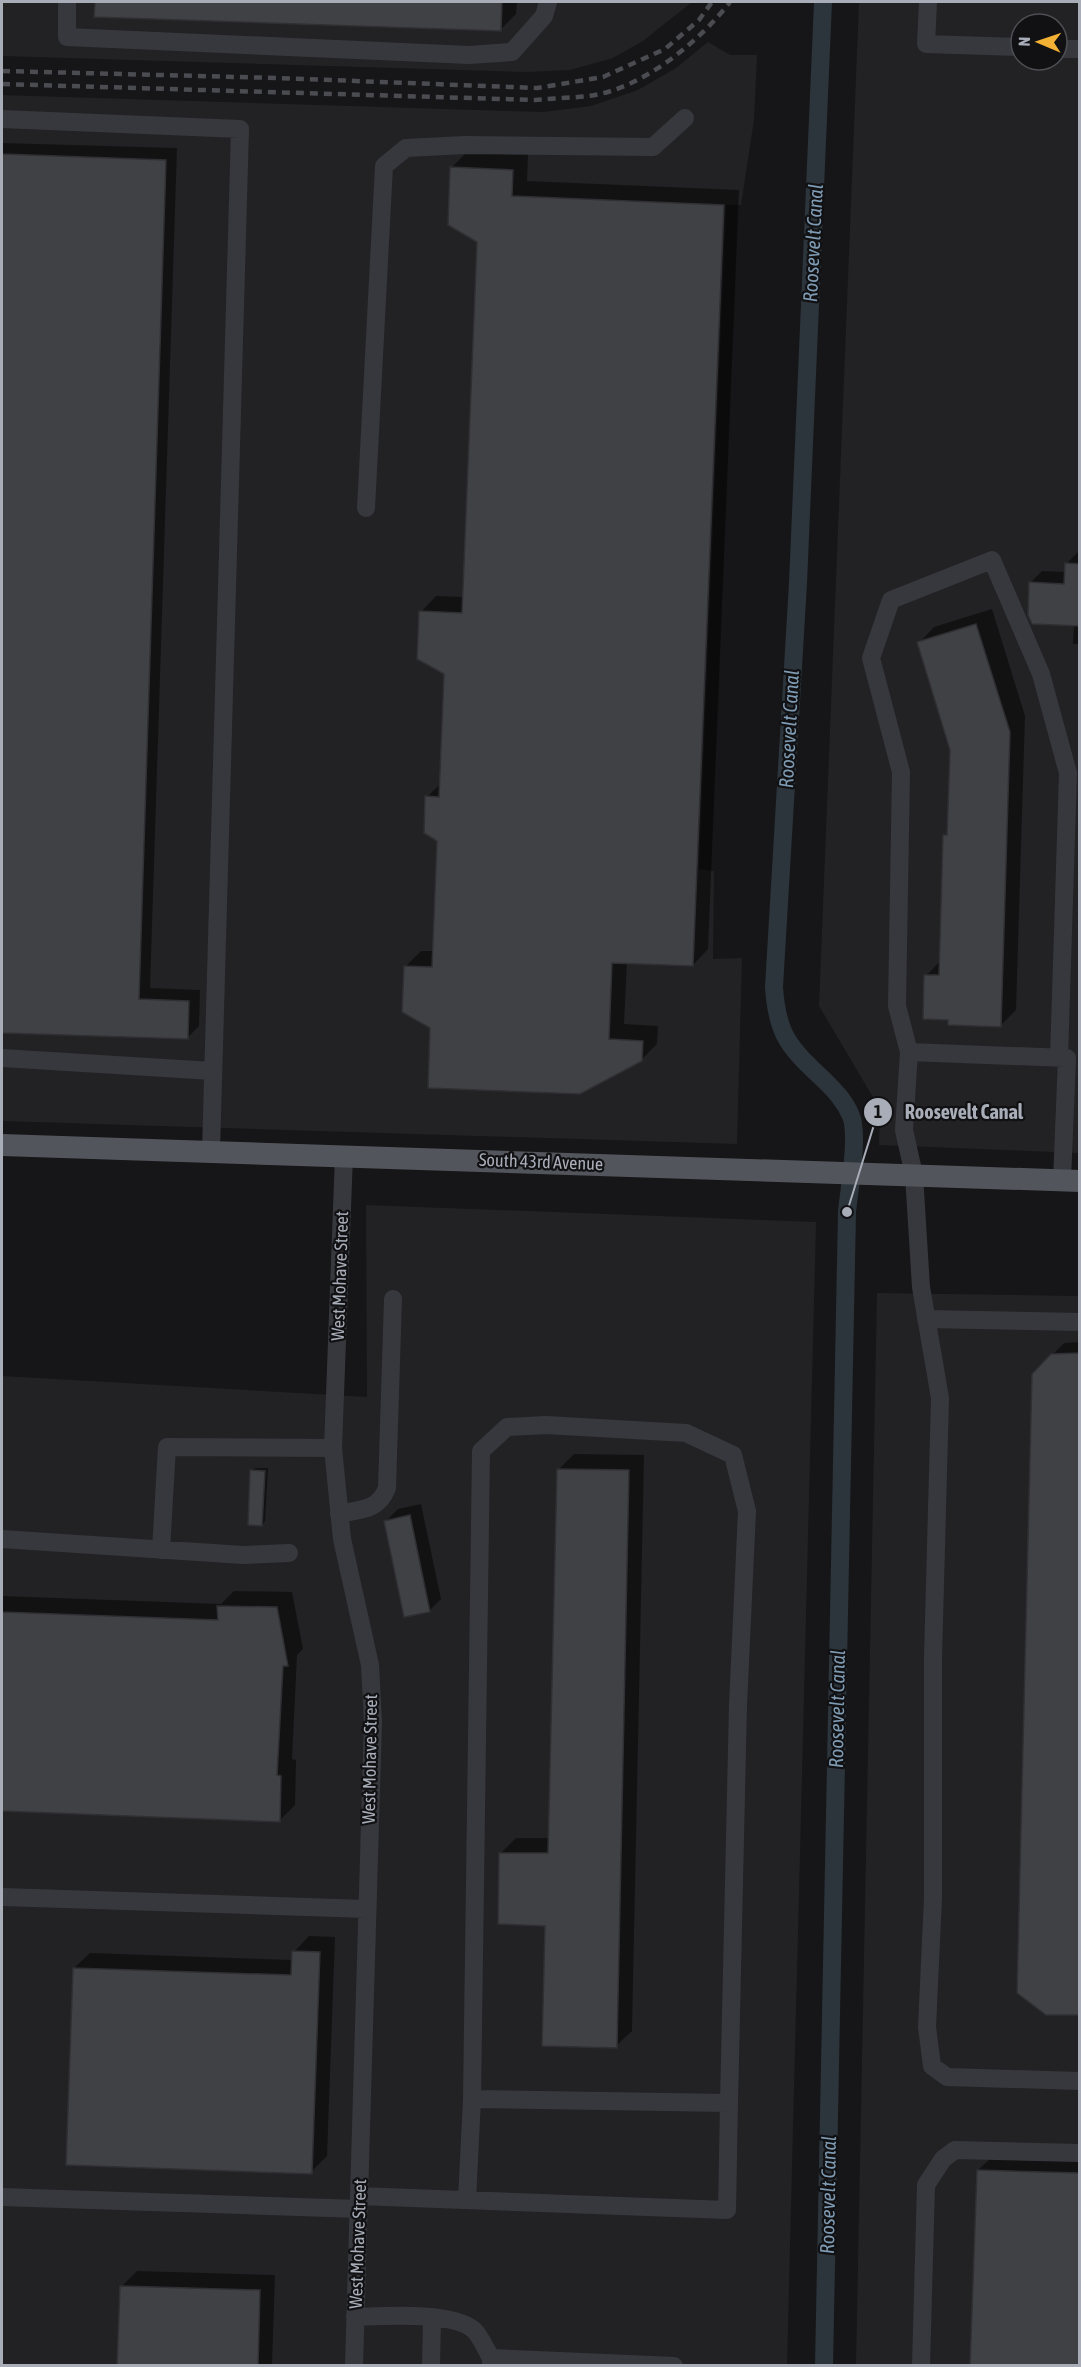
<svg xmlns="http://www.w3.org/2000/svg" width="1081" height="2367" viewBox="0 0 1081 2367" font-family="'Asap Condensed',sans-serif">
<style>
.built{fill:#222225;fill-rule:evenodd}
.shadow{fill:#0007}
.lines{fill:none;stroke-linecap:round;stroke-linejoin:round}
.canal{stroke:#2c353c;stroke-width:18}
.building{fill:#404145;stroke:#303034;stroke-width:1.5}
.minor{stroke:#37383d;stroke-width:18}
.major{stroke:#53555c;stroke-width:22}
.rail{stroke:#4a4c52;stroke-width:4.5;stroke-dasharray:8 6;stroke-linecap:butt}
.labels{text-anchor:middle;stroke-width:4.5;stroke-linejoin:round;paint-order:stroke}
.street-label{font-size:18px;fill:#a8adb8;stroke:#111113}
.water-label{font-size:20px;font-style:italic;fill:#7f9bb3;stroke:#111113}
.leader{fill:none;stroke:#a8adb8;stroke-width:2}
.callout-dot{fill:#a8adb8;stroke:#111113;stroke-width:2}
.mark-label{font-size:18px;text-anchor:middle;font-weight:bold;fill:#111}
.callout-label{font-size:20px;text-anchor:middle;font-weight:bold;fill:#a8adb8;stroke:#111113;stroke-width:4.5;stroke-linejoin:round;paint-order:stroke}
</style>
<rect width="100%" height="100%" fill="#161618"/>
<path class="built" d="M2,2H692L643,41L613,58L570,70L526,72L2,56Z
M859,2H1079V1153L879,1145L880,1109L819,1006ZM1021,24H1057V60H1021Z
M708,42L730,55H757L754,120L741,205H726L699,869L714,871L713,959L742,958L737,1144L2,1121V95L543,112L591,106L638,90L676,68Z
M366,1205L816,1222L787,2365H2V1376L367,1397Z
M877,1293L1079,1296V2365L856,2366Z"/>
<path class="shadow" d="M96,2H517L516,14L500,30L96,15Z
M2,143L177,148L150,988L200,990L199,1026L187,1038L2,1032Z
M467,152L528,154L527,181L739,190L708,949L693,965L627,962L624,1024L658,1026L657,1044L641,1060L405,967L421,951H435L439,840L427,797L441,783L445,673L421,612L436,596L464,597L478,241L452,167Z
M1078,552H1080V644H1073L1074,624L1030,583L1042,571L1066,572V564Z
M992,609L1025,716L1016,1010L1001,1025L950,1018L926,976L941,960L945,835L949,831L952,750L919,643L934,627Z
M1080,1342V2014L1033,1374L1064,1343Z
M574,1454L644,1455L632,2031L616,2046L547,1925L500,1854L516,1838H550L558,1470Z
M255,1468H268L265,1521L262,1525L252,1471Z
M421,1504L441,1599L429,1611L386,1521L398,1509Z
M234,1591L292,1592L303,1649L297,1655L292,1759L296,1760L295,1805L280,1820L2,1810V1596L221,1604Z
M309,1936L335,1937L327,2156L311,2172L74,1968L90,1953L293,1960L294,1952Z
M990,2159L1080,2162V2366L978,2170Z
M137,2271L275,2275L272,2366H119L121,2287Z"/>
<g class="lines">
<path class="canal" d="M823,2L798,583L774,987C777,1036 790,1048 824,1080C835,1091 845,1101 851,1116C859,1136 849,1189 847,1212L824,2366"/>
</g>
<path class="building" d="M95,2H502L501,31L94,17Z
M2,154L166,160L139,999L189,1001L188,1039L2,1033Z
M450,167L513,170L512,196L724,205L693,966L612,963L609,1039L643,1041L642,1061L580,1094L428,1088L430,1028L402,1012L404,966L432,967L437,841L424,833L425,796L439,797L444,674L417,659L419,611L462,613L477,242L448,225Z
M1065,563L1080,564V626L1032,624L1028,615L1029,582L1064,584Z
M976,624L1010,732L1001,1027L948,1025V1020L923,1019L924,975H939L943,835H947L950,750L917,642Z
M1080,1353V2015H1046L1017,1993L1032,1374L1051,1354Z
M557,1469L629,1470L617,2048L542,2046L545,1926L498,1924L499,1853H548Z
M250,1470L265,1471L262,1526L248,1525Z
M410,1515L430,1612L404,1617L384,1521Z
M217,1606L277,1607L288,1666H283L277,1775L281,1776L280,1822L2,1811V1612L218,1620Z
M292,1951L320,1952L312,2174L66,2165L73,1968L291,1975Z
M977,2170L1080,2173V2366H970Z
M120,2286L260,2290L258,2366H117Z"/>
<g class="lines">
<path class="minor" d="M67,2V37L469,55L512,52L544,16L548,2
M928,2L926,44L1021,47
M1057,49H1080
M2,119L240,129L211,1151
M366,508L384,166L406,148L465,145L653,147L685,118
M909,1052L897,1006L901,772L871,658L891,600L992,560L1041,674L1068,773L1059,1058
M2,1058L213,1071
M344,1155L333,1448L342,1539L370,1665L373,1722L354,2366
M1062,1180L1067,1058L909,1052L904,1130L914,1175L921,1287L940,1398L933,1658V1898L927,2027L932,2066L947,2077L1080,2081
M926,1319L1080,1322
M339,1514C361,1509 378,1511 387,1488L393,1299
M2,1539L243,1555L289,1553
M161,1550L167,1447L333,1448
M2,1897L367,1909
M472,2099L481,1451L507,1427L546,1425L686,1433L733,1455L747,1511L738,1705L729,2103
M359,2196L727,2210L729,2103L472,2099L467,2200
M2,2197L359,2209
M355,2317C384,2316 452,2311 474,2330C481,2337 486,2350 491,2358
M431,2366L432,2318
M491,2366V2358L674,2366
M921,2366L926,2185L943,2159L955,2150L1080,2153"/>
<path class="major" d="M2,1145L1080,1181"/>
<path class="rail" d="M2,71L278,78L537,88L603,77L665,49L699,20L712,2
M2,84L535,100C555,98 576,98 595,95C645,86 700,41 730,2"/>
</g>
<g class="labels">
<g class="street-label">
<text transform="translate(541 1162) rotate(2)" y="6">South 43rd Avenue</text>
<text transform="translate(340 1276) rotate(-88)" y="6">West Mohave Street</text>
<text transform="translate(370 1759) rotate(-89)" y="6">West Mohave Street</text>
<text transform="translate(358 2244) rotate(-88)" y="6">West Mohave Street</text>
</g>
<g class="water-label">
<text transform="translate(813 243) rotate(-87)" y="7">Roosevelt Canal</text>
<text transform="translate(789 729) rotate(-87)" y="7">Roosevelt Canal</text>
<text transform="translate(837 1709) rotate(-89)" y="7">Roosevelt Canal</text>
<text transform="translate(828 2195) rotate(-89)" y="7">Roosevelt Canal</text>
</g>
</g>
<path class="leader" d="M847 1212L878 1112"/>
<g class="callout-dot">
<circle cx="847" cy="1212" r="6"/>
<circle cx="878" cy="1112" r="15"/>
</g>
<g class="mark-label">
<text x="878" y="1118">1</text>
</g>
<g class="callout-label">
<text x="964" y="1119">Roosevelt Canal</text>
</g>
<rect width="1081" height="2367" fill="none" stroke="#a8adb8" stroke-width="6"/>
<g transform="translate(1039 42) rotate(272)"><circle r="28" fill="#111113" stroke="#4d4f55" stroke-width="1.5"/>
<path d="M0-4.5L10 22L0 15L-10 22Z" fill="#f2b134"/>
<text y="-9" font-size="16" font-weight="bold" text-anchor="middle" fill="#a8adb8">N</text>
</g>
</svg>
